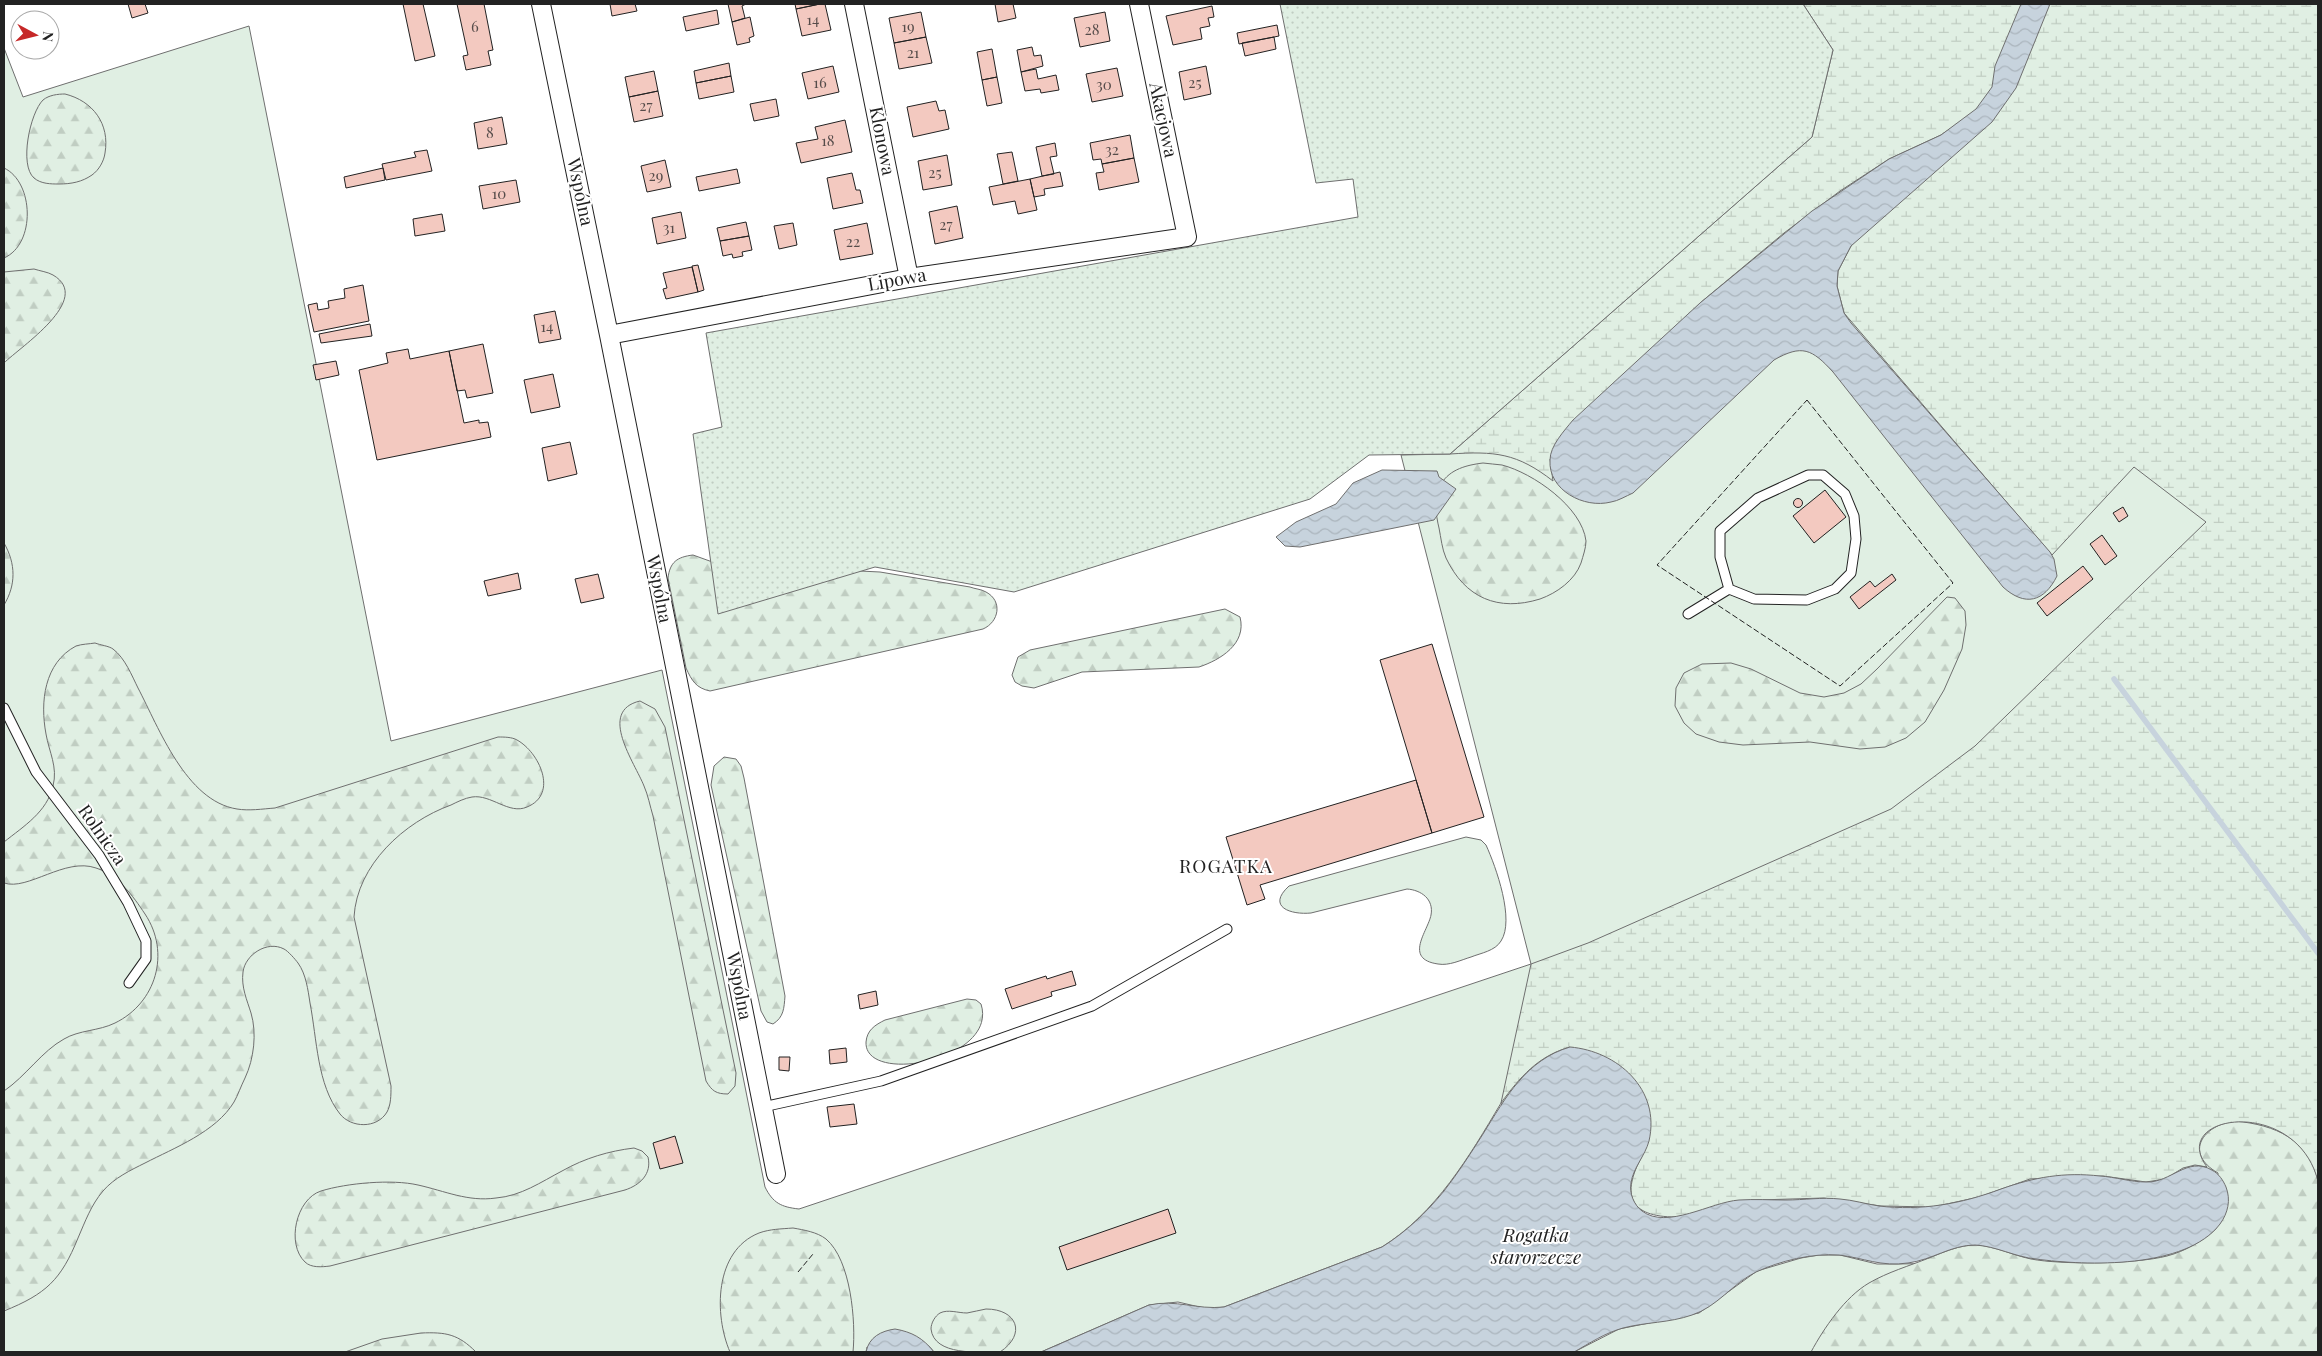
<svg xmlns="http://www.w3.org/2000/svg" width="2322" height="1356" viewBox="0 0 2322 1356" font-family="'Playfair Display',serif">
<style>
.grass{fill:#e0efe3;stroke:#6f6f6f}
.forest{fill:url(#forest-firs);stroke:#6f6f6f}
.wetland{fill:url(#wetland-marsh);stroke:#6f6f6f}
.garden{fill:url(#garden-dots);stroke:#6f6f6f}
.water{fill:url(#water-waves);stroke:#6f6f6f}
.lines{fill:none;stroke-linecap:round;stroke-linejoin:round}
.stream{stroke:#c7d3dd;stroke-width:5.5}
.building{fill:#f3c9c0;stroke:#222}
.service-casing{stroke:#222;stroke-width:11}
.minor-casing{stroke:#222;stroke-width:20}
.service{stroke:#fff;stroke-width:9}
.minor{stroke:#fff;stroke-width:18}
.fence{stroke:#222;stroke-width:1;stroke-dasharray:6 2.5;stroke-linecap:butt}
.labels{text-anchor:middle;stroke-width:4;stroke-linejoin:round;paint-order:stroke}
.number-label{font-size:15px;fill:#564c4a}
.street-label{font-size:18px;fill:#222;stroke:#fff}
.neighbourhood-label{font-size:19px;letter-spacing:1px;fill:#222;stroke:#fff}
.water-label{font-size:19px;font-style:italic;fill:#222;stroke:#fff}
</style>
<defs>
<pattern id="forest-firs" width="22" height="20" patternUnits="userSpaceOnUse" patternTransform="scale(1.25)"><rect width="22" height="20" fill="#e0efe3"/><path d="M5 1l3.5 6h-7zM16 11l3.5 6h-7z" fill="#c0cdc2"/></pattern>
<pattern id="wetland-marsh" width="20" height="14" patternUnits="userSpaceOnUse" patternTransform="scale(1.25)"><rect width="20" height="14" fill="#e0efe3"/><path d="M1 5h8M5 5V1M11 12h8M15 12V8" fill="none" stroke="#c0cdc2"/></pattern>
<pattern id="garden-dots" width="8" height="8" patternUnits="userSpaceOnUse" patternTransform="scale(1.25)"><rect width="8" height="8" fill="#e0efe3"/><path d="M2 2h.1M6 6h.1" fill="none" stroke="#c0cdc2" stroke-width="1.8" stroke-linecap="round"/></pattern>
<pattern id="water-waves" width="16" height="10" patternUnits="userSpaceOnUse" patternTransform="scale(1.25)"><rect width="16" height="10" fill="#c7d3dd"/><path d="M0 5q4-4 8 0t8 0" fill="none" stroke="#abb5bd"/></pattern>
</defs>
<rect width="100%" height="100%" fill="#fff"/>
<path class="grass" d="M1803,4H2318V1352H1574L1619,1329L1699,1313L1757,1271L1801,1258L1819,1255H1840L1877,1264H1896L2144,1260L1501,1103C1469,1157 1436,1213 1382,1247L1224,1307L1208,1309L1178,1302L1149,1305L1041,1352H934L929,1346L867,1347L866,1352H4V48L23,97L249,26L391,741L662,670L765,1187C773,1203 781,1207 799,1209L1531,964L1401,455L1450,454L1833,50Z
M1466,837L1481,840L1486,845C1496,867 1515,920 1501,941C1495,951 1481,953 1471,957C1461,960 1449,966 1438,964C1403,959 1428,931 1431,915C1434,899 1421,890 1407,889L1311,913C1291,915 1266,907 1289,886Z"/>
<path class="forest" d="M65,94C93,101 110,124 105,153C104,161 99,170 92,175C82,182 71,184 59,184C51,184 41,184 34,178C19,165 30,113 43,100C49,95 58,94 65,94Z
M4,168C34,182 36,244 4,258Z
M34,269C40,271 48,272 53,275C94,299 20,347 4,363V272Z
M1483,463C1489,464 1496,464 1502,465C1533,473 1582,507 1586,541C1586,548 1583,556 1581,563C1575,580 1557,593 1540,599C1498,612 1465,598 1446,558C1442,549 1441,538 1439,528C1436,516 1433,495 1441,484C1450,469 1467,465 1483,463Z
M4,543C16,564 16,585 4,605Z
M693,555L718,564L880,572L970,587C975,589 981,589 986,592C1003,601 999,622 983,629L710,691C696,688 692,681 686,668L668,578C670,562 677,557 693,555Z
M1947,597L1955,598L1965,611L1966,625L1962,649L1944,690L1925,722L1906,738L1885,747L1860,749L1810,742L1743,745L1719,742L1696,734L1684,723L1675,706L1676,688L1684,673L1702,664L1731,663L1751,669L1800,693L1824,697L1844,693L1861,684L1877,669Z
M1225,609L1240,617C1247,644 1220,660 1199,667L1082,672L1034,688L1022,686L1015,682L1012,675L1018,657L1030,650Z
M95,643C100,645 109,646 113,649C125,658 132,676 138,688C159,728 186,801 237,809C249,811 262,809 275,808L498,737C504,737 512,737 517,740C539,752 559,794 527,807C509,815 491,794 472,797C465,798 457,802 451,805C404,822 357,865 354,917L391,1086C391,1095 391,1105 387,1112C377,1129 351,1128 340,1114C317,1085 317,1039 310,1003C308,990 306,974 298,963C295,959 288,951 284,949C267,940 245,955 243,972C241,987 247,1000 251,1013C257,1033 254,1059 245,1078C241,1086 238,1095 234,1102C216,1132 174,1148 145,1163C131,1170 114,1178 103,1191C91,1205 85,1222 78,1238C61,1280 46,1294 4,1311V1091C26,1076 42,1051 64,1039C79,1030 99,1031 115,1023C156,1003 171,953 145,914C133,896 118,875 96,868C65,857 28,891 4,883V842C24,826 47,812 53,786C58,767 49,752 46,734C40,702 44,663 76,646C82,644 89,644 95,643Z
M640,701L655,709L665,727L736,1073L735,1086L728,1094C716,1094 712,1091 706,1081L653,816C650,806 648,795 644,786C635,763 597,711 640,701Z
M724,757L736,759L741,766L744,778L785,996C784,1008 784,1017 773,1024L767,1022L761,1011L711,785L714,766Z
M967,999L976,1000L981,1004C999,1060 864,1086 866,1042C867,1030 875,1025 885,1020Z
M2235,1121C2276,1125 2308,1139 2318,1181V1352H1811C1824,1328 1845,1297 1869,1283C1888,1272 1909,1266 1929,1258C1944,1252 1959,1245 1976,1245C1995,1246 2012,1255 2031,1259C2062,1265 2136,1264 2167,1256C2186,1251 2202,1241 2216,1229L2218,1173C2183,1153 2203,1125 2235,1121Z
M634,1148L642,1151L648,1157C652,1174 640,1185 625,1190L330,1266C322,1267 311,1268 305,1262C286,1244 296,1199 321,1191C347,1183 392,1179 418,1185C445,1191 468,1202 496,1198C521,1196 541,1182 562,1171C585,1158 609,1151 634,1148Z
M793,1228C804,1230 817,1232 826,1239C851,1260 856,1322 853,1352H730C714,1315 714,1251 759,1233C770,1229 781,1229 793,1228Z
M986,1309C1017,1309 1027,1334 1000,1352C979,1352 934,1356 931,1329C931,1323 935,1316 940,1313C948,1309 958,1313 967,1313C973,1312 980,1310 986,1309Z
M421,1333C446,1332 458,1334 476,1352H345L382,1339Z"/>
<path class="wetland" d="M1803,4H2318V1181C2296,1095 2167,1114 2207,1167L2195,1165L2183,1168L2165,1179L2146,1182L2103,1176L2030,1179L1979,1197L1933,1207L1881,1206L1824,1198L1758,1200L1676,1217C1629,1217 1621,1195 1642,1156L1570,1047C1538,1056 1520,1077 1501,1103L1531,964L1588,943L1891,809L1975,746L2206,522L2134,467L2052,555L1844,313L1837,286L1838,271L1851,246L1963,120L1941,135L1889,159L1840,191L1784,233L1700,303L1550,459L1553,481C1517,453 1495,451 1450,454L1812,137L1833,50Z"/>
<path class="garden" d="M1280,4H1803L1833,50L1812,137L1450,454L1369,455L1310,499L1014,592L875,567L718,614L693,434L722,427L706,333L1358,217L1353,179L1316,183Z"/>
<path class="water" d="M2021,4H2050L2016,88L1992,122L1851,246L1838,271L1837,286L1844,313L1851,323L2050,552L2054,559L2057,576C2044,602 2025,607 2003,587L1833,372C1812,349 1802,344 1774,360L1633,493C1626,496 1618,501 1611,502C1584,509 1548,490 1550,460C1550,446 1564,431 1573,420L1700,303L1812,211L1889,159L1941,135L1976,109L1992,87L1995,66Z
M1382,470L1437,471L1439,477L1456,489L1434,520L1300,547L1285,546L1276,537L1296,522L1336,504L1353,483Z
M1570,1047C1617,1051 1661,1089 1649,1141C1645,1156 1633,1168 1631,1183C1629,1193 1634,1205 1642,1211C1667,1230 1711,1202 1739,1200C1755,1199 1770,1200 1786,1200C1804,1200 1822,1197 1840,1199C1853,1200 1866,1204 1879,1206C1921,1211 1961,1204 2001,1189C2035,1177 2064,1172 2100,1176C2115,1177 2131,1182 2146,1182C2171,1183 2187,1156 2212,1170C2219,1174 2223,1180 2226,1187C2231,1200 2228,1213 2220,1224C2186,1269 2087,1266 2036,1259C2015,1257 1996,1246 1975,1245C1951,1245 1932,1260 1908,1263C1881,1267 1864,1258 1839,1255C1812,1253 1780,1261 1756,1272C1732,1284 1717,1307 1692,1315C1669,1323 1646,1322 1623,1328C1605,1333 1590,1343 1574,1352H1041L1149,1305C1176,1299 1197,1310 1224,1307L1382,1247C1406,1232 1426,1213 1444,1191C1458,1173 1471,1153 1483,1134C1506,1097 1526,1060 1570,1047Z
M895,1329C912,1332 923,1338 934,1352H866C869,1337 881,1331 895,1329Z"/>
<g class="lines">
<path class="stream" d="M2114,679L2318,953"/>
</g>
<path class="building" d="M128,4H145L148,13L132,18Z
M403,4H423L435,56L415,61Z
M457,4H484L493,50L488,51L491,65L466,70L463,56L468,55Z
M610,4H635L637,11L612,16Z
M728,4H746L742,6L745,18L732,22Z
M795,4H820L796,9Z
M820,4H825L831,30L802,36L796,9Z
M995,4H1013L1016,18L998,22Z
M1212,6L1214,17L1208,18L1210,26L1200,28L1202,39L1173,45L1166,16Z
M717,10L719,24L686,31L683,17Z
M921,12L926,37L894,43L889,18Z
M1105,12L1110,41L1080,47L1074,18Z
M750,17L754,36L749,38L750,42L737,45L732,22Z
M1277,25L1279,36L1239,44L1237,33Z
M926,37L932,63L899,69L894,43Z
M1274,37L1276,49L1245,56L1242,43Z
M1032,47L1034,56L1041,55L1043,66L1021,72L1017,50Z
M992,49L997,77L982,80L977,52Z
M729,63L731,76L696,83L694,71Z
M833,66L839,92L808,99L802,73Z
M1206,66L1211,94L1184,100L1179,72Z
M1117,68L1123,96L1092,102L1086,74Z
M1036,69L1038,79L1056,75L1059,90L1041,93L1040,89L1025,91L1021,72Z
M654,71L658,91L629,97L625,77Z
M731,76L734,92L699,99L696,83Z
M997,77L1002,103L987,106L982,80Z
M658,91L663,116L634,122L629,97Z
M776,99L779,116L754,121L750,104Z
M936,101L939,111L945,110L949,129L913,137L907,107Z
M502,117L507,144L478,149L474,123Z
M845,120L852,152L801,163L796,143L818,139L815,127Z
M1130,135L1134,158L1102,164L1101,159L1093,160L1090,143Z
M1055,143L1057,156L1050,157L1054,174L1042,176L1036,147Z
M427,150L432,171L386,180L382,164L416,157L414,152Z
M1012,152L1018,181L1003,184L997,154Z
M947,155L952,185L923,190L918,161Z
M1134,158L1139,182L1099,190L1096,173L1104,172L1102,164Z
M665,160L671,187L647,192L641,166Z
M383,168L385,180L346,188L344,177Z
M737,169L740,183L699,191L696,177Z
M1060,172L1063,186L1044,189L1045,195L1034,197L1030,179Z
M852,173L856,190H860L863,203L833,209L827,178Z
M1030,179L1037,210L1018,214L1015,201L993,205L989,187Z
M516,180L520,202L483,209L479,186Z
M957,206L963,238L935,244L929,212Z
M681,212L686,238L657,244L652,218Z
M442,214L445,231L415,236L413,219Z
M746,222L749,236L720,241L717,228Z
M793,223L797,245L779,249L774,226Z
M867,223L873,254L840,260L834,230Z
M749,236L752,250L742,252L743,256L733,258L732,254L723,256L720,241Z
M698,265L704,290L698,292L692,266Z
M692,267L698,292L666,299L663,289L667,288L663,273Z
M363,285L369,321L314,332L308,305L317,303L318,310L329,308L328,301L345,298L344,289Z
M555,311L561,339L539,343L534,315Z
M370,324L372,336L321,343L319,334Z
M483,344L493,393L467,398L465,390L457,391L449,351Z
M408,349L410,359L449,351L464,423L479,420V423L488,422L491,437L377,460L359,370L388,363L386,353Z
M336,361L339,375L316,380L313,365Z
M553,374L560,407L531,413L524,380Z
M570,442L577,474L548,481L542,448Z
M1825,490L1846,517L1814,543L1793,516Z
M1793.5 503a4.5 4.5 0 1 1 9 0a4.5 4.5 0 1 1-9 0Z
M2123,507L2128,516L2119,522L2113,513Z
M2102,535L2117,556L2105,565L2090,544Z
M2083,566L2093,579L2047,616L2037,603Z
M518,573L521,589L488,596L484,581Z
M598,574L604,598L581,603L575,579Z
M1892,574L1896,580L1859,609L1850,597L1870,581L1875,587Z
M1432,644L1484,817L1432,833L1380,660Z
M1416,780L1432,833L1260,885L1265,899L1247,905L1226,837Z
M1072,971L1076,985L1051,992L1052,996L1012,1009L1005,989L1046,976L1047,979Z
M876,991L878,1005L860,1009L858,995Z
M846,1048L847,1062L830,1064L829,1050Z
M779,1057H790L789,1071L779,1070Z
M854,1104L857,1124L830,1127L827,1107Z
M675,1136L683,1163L660,1169L653,1143Z
M1168,1209L1176,1233L1067,1270L1059,1247Z"/>
<g class="lines">
<g class="service-casing">
<path id="service" d="M1688,614L1729,589L1754,599L1807,600L1835,589L1851,573L1856,539L1854,516L1845,494L1823,475H1808L1758,498L1720,531V557L1729,589
M4,708L36,772L99,855L128,903L146,941V959L129,983
M763,1107L881,1081L1092,1006L1227,929"/>
</g>
<g class="minor-casing">
<path id="minor" d="M541,4L609,335L776,1174
M854,4L909,278
M609,335L909,278L1187,237L1139,4"/>
</g>
<use href="#service" class="service"/>
<use href="#minor" class="minor"/>
<path class="fence" d="M1807,400L1953,583L1840,686L1657,565Z
M798,1272L813,1254"/>
</g>
<g class="labels">
<g class="number-label">
<text x="813" y="25">14</text>
<text x="475" y="32">6</text>
<text x="908" y="32">19</text>
<text x="1092" y="35">28</text>
<text x="913" y="58">21</text>
<text x="820" y="88">16</text>
<text x="1195" y="88">25</text>
<text x="1104" y="90">30</text>
<text x="646" y="111">27</text>
<text x="490" y="138">8</text>
<text x="828" y="146">18</text>
<text x="1112" y="155">32</text>
<text x="935" y="178">25</text>
<text x="656" y="181">29</text>
<text x="499" y="199">10</text>
<text x="946" y="230">27</text>
<text x="669" y="233">31</text>
<text x="853" y="247">22</text>
<text x="547" y="332">14</text>
</g>
<g class="street-label">
<text transform="translate(1163 120) rotate(78)" y="6">Akacjowa</text>
<text transform="translate(882 141) rotate(79)" y="6">Klonowa</text>
<text transform="translate(580 192) rotate(78)" y="6">Wspólna</text>
<text transform="translate(897 280) rotate(-10)" y="6">Lipowa</text>
<text transform="translate(659 589) rotate(79)" y="6">Wspólna</text>
<text transform="translate(102 835) rotate(55)" y="6">Rolnicza</text>
<text transform="translate(739 986) rotate(79)" y="6">Wspólna</text>
</g>
<g class="neighbourhood-label">
<text x="1226" y="873">ROGATKA</text>
</g>
<g class="water-label">
<text x="1536" y="1242">Rogatka<tspan x="1536" dy="22">starorzecze</tspan></text>
</g>
</g>
<rect width="2322" height="1356" fill="none" stroke="#222222" stroke-width="10"/>
<g transform="translate(35 35) rotate(97)"><circle r="24" fill="#ffffff" stroke="#a7a7a7"/>
<path d="M0-4L9 19L0 12L-9 19Z" fill="#c62828"/>
<text y="-8" font-size="14" font-weight="bold" text-anchor="middle" fill="#222222">N</text>
</g>
</svg>
